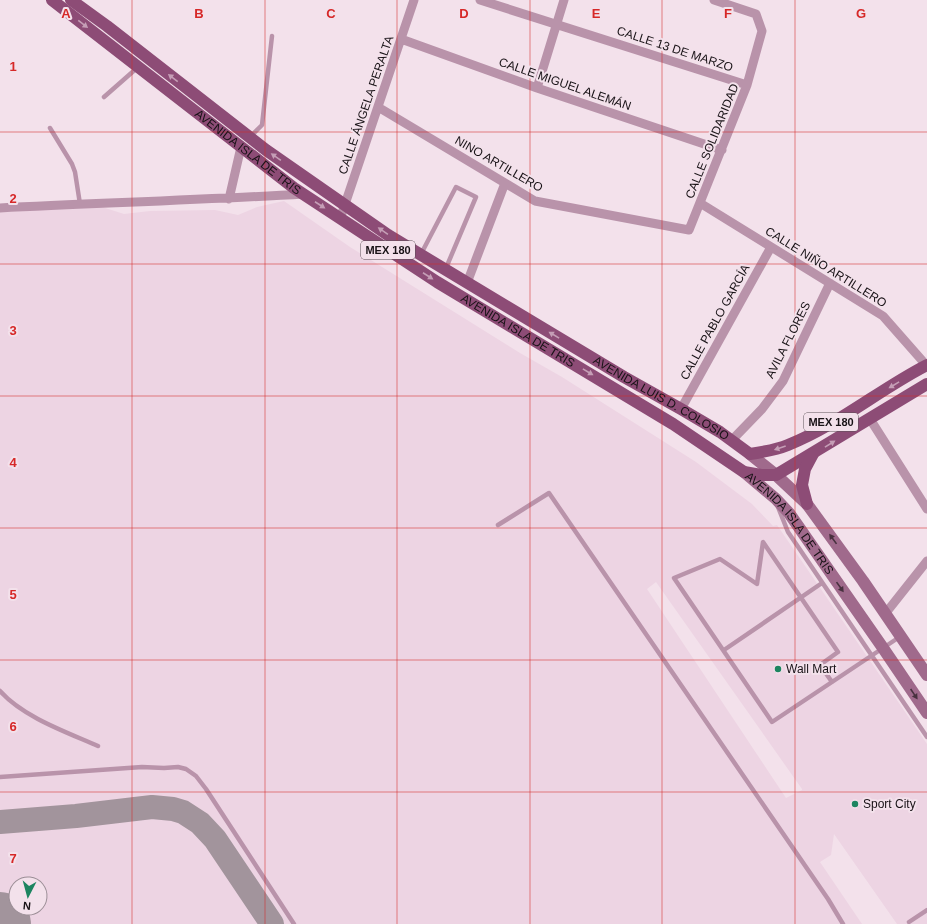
<svg xmlns="http://www.w3.org/2000/svg" width="927" height="924" viewBox="0 0 927 924" font-family="Helvetica,sans-serif">
<style>
.built{fill:#edd4e3;fill-rule:evenodd}
.lines{fill:none;stroke-linecap:round;stroke-linejoin:round}
.taxiway{stroke:#a2949c;stroke-width:24}
.runway{stroke:#a2949c;stroke-width:60}
.service{stroke:#b993aa;stroke-width:4.5}
.minor{stroke:#b993aa;stroke-width:9}
.secondary{stroke:#a06a8c;stroke-width:12}
.primary{stroke:#8d4c76;stroke-width:12}
.oneway{fill:#c59eb6}
.oneway2{fill:#48313f}
.grid{fill:none;stroke:#d62828;stroke-width:1;stroke-opacity:0.55}
.poi-dot{fill:#1c8560;stroke:#f3e1eb;stroke-width:1.5}
.labels{text-anchor:middle;stroke-width:4;stroke-linejoin:round;paint-order:stroke}
.shield{fill:#f3e1eb;stroke:#5a5056;stroke-width:1}
.shield-label{font-size:11px;font-weight:bold;fill:#181216}
.street-label{font-size:12px;fill:#181216;stroke:#f3e1eb}
.poi-label{font-size:12px;fill:#181216;stroke:#f3e1eb;text-anchor:start}
.grid-label{font-size:13px;text-anchor:middle;font-weight:bold;fill:#d62828;stroke:#f3e1eb;stroke-width:4;stroke-linejoin:round;paint-order:stroke}
</style>
<rect width="100%" height="100%" fill="#f3e1eb"/>
<path class="built" d="M284,201L350,247L520,353L562,377L696,462L752,504L773,526L777,525L927,744V924H897L834,834L831,855L820,862L862,924H0V212L102,207L124,214L150,211L215,210L238,215L257,207ZM656,582L802,789V790L786,798L647,589ZM16,884H40V908H16Z"/>
<g class="lines">
<path class="taxiway" d="M0,822L76,816L152,807L173,809L183,812L200,823L215,839L272,924"/>
<path class="runway" d="M0,922L1,924"/>
<path class="service" d="M104,97L137,68
M50,128L72,164L75,172L80,204
M250,137L262,125L272,36
M421,254L456,187L476,197L446,268
M778,507L788,532L927,737
M498,525L549,493L828,899L843,924
M724,650L822,583
M832,682L820,665L838,652L763,542L757,584L720,559L674,578L772,722L901,636
M0,691C23,717 66,732 98,746
M0,777L142,767L164,768L178,767L186,769L196,776L206,789L294,924
M909,922L927,910"/>
<path class="minor" d="M480,0L747,85
M401,39L537,88L722,150
M537,88L564,0
M378,107L535,201L689,230L747,85L762,31L756,14L714,0
M229,199L241,147
M700,203L883,316L927,366
M0,208C101,203 202,200 304,194
M340,219L414,0
M467,283L505,183
M681,409L771,247
M870,419L927,509
M732,440L762,409L783,381L830,283
M885,614L927,561"/>
<g class="secondary">
<path d="M750,454L776,475L807,504L863,581L927,675"/>
<path id="s1" d="M744,472L776,499L789,513L883,648L927,713"/>
</g>
<g class="primary">
<path id="s2" d="M52,0L294,188L437,282L673,424L744,472L761,475H776L927,384"/>
<path id="s3" d="M71,0L107,26L266,150L388,235L624,377L681,409L720,432L750,454C763,452 776,450 788,445C838,425 880,389 927,365"/>
<path d="M807,504L802,485L805,469L813,454"/>
</g>
</g>
<defs><path id="oneway-solid" d="M-6-.8H1V-3.2L6.5 0L1 3.2V.8H-6Z"/></defs>
<g class="oneway">
<use href="#oneway-solid" transform="translate(83 24) rotate(38)"/>
<use href="#oneway-solid" transform="translate(173 78) rotate(-142)"/>
<use href="#oneway-solid" transform="translate(276 157) rotate(-145)"/>
<use href="#oneway-solid" transform="translate(320 205) rotate(33)"/>
<use href="#oneway-solid" transform="translate(383 231) rotate(-145)"/>
<use href="#oneway-solid" transform="translate(428 276) rotate(33)"/>
<use href="#oneway-solid" transform="translate(554 335) rotate(-149)"/>
<use href="#oneway-solid" transform="translate(588 372) rotate(31)"/>
<use href="#oneway-solid" transform="translate(894 385) rotate(149)"/>
<use href="#oneway-solid" transform="translate(830 444) rotate(-32)"/>
<use href="#oneway-solid" transform="translate(780 448) rotate(161)"/>
</g>
<g class="oneway2">
<use href="#oneway-solid" transform="translate(833 539) rotate(-126)"/>
<use href="#oneway-solid" transform="translate(840 587) rotate(55)"/>
<use href="#oneway-solid" transform="translate(914 694) rotate(56)"/>
</g>
<path class="grid" d="M132,0V924M265,0V924M397,0V924M530,0V924M662,0V924M795,0V924M0,132H927M0,264H927M0,396H927M0,528H927M0,660H927M0,792H927"/>
<g class="poi-dot">
<circle cx="778" cy="669" r="4"/>
<circle cx="855" cy="804" r="4"/>
</g>
<g class="labels">
<g class="shield">
<rect x="361" y="241" width="54" height="18" rx="3"/>
<rect x="804" y="413" width="54" height="18" rx="3"/>
</g>
<g class="shield-label">
<text x="388" y="254">MEX 180</text>
<text x="831" y="426">MEX 180</text>
</g>
<g class="street-label">
<text transform="translate(675 49) rotate(18)" y="4">CALLE 13 DE MARZO</text>
<text transform="translate(565 84) rotate(19)" y="4">CALLE MIGUEL ALEMÁN</text>
<text transform="translate(366 105) rotate(-71)" y="4">CALLE ÁNGELA PERALTA</text>
<text transform="translate(712 141) rotate(-68)" y="4">CALLE SOLIDARIDAD</text>
<text dy="4" stroke="none"><textPath href="#s2" startOffset="248">AVENIDA ISLA DE TRIS</textPath></text>
<text transform="translate(499 164) rotate(30)" y="4">NINO ARTILLERO</text>
<text transform="translate(826 267) rotate(32)" y="4">CALLE NIÑO ARTILLERO</text>
<text transform="translate(715 322) rotate(-61)" y="4">CALLE PABLO GARCÍA</text>
<text dy="4" stroke="none"><textPath href="#s2" startOffset="572">AVENIDA ISLA DE TRIS</textPath></text>
<text transform="translate(788 340) rotate(-63)" y="4">AVILA FLORES</text>
<text dy="4" stroke="none"><textPath href="#s3" startOffset="713">AVENIDA LUIS D. COLOSIO</textPath></text>
<text dy="4" stroke="none"><textPath href="#s1" startOffset="69">AVENIDA ISLA DE TRIS</textPath></text>
</g>
<g class="poi-label">
<text x="786" y="673">Wall Mart</text>
<text x="863" y="808">Sport City</text>
</g>
</g>
<g class="grid-label">
<text x="66" y="18">A</text>
<text x="199" y="18">B</text>
<text x="331" y="18">C</text>
<text x="464" y="18">D</text>
<text x="596" y="18">E</text>
<text x="728" y="18">F</text>
<text x="861" y="18">G</text>
<text x="13" y="71">1</text>
<text x="13" y="203">2</text>
<text x="13" y="335">3</text>
<text x="13" y="467">4</text>
<text x="13" y="599">5</text>
<text x="13" y="731">6</text>
<text x="13" y="863">7</text>
</g>
<g transform="translate(28 896) rotate(186)"><circle r="19" fill="#f3e1eb" stroke="#9b8e96"/>
<path d="M0-3L7 15L0 10L-7 15Z" fill="#1c8560"/>
<text y="-6" font-size="11" font-weight="bold" text-anchor="middle" fill="#181216">N</text>
</g>
</svg>
